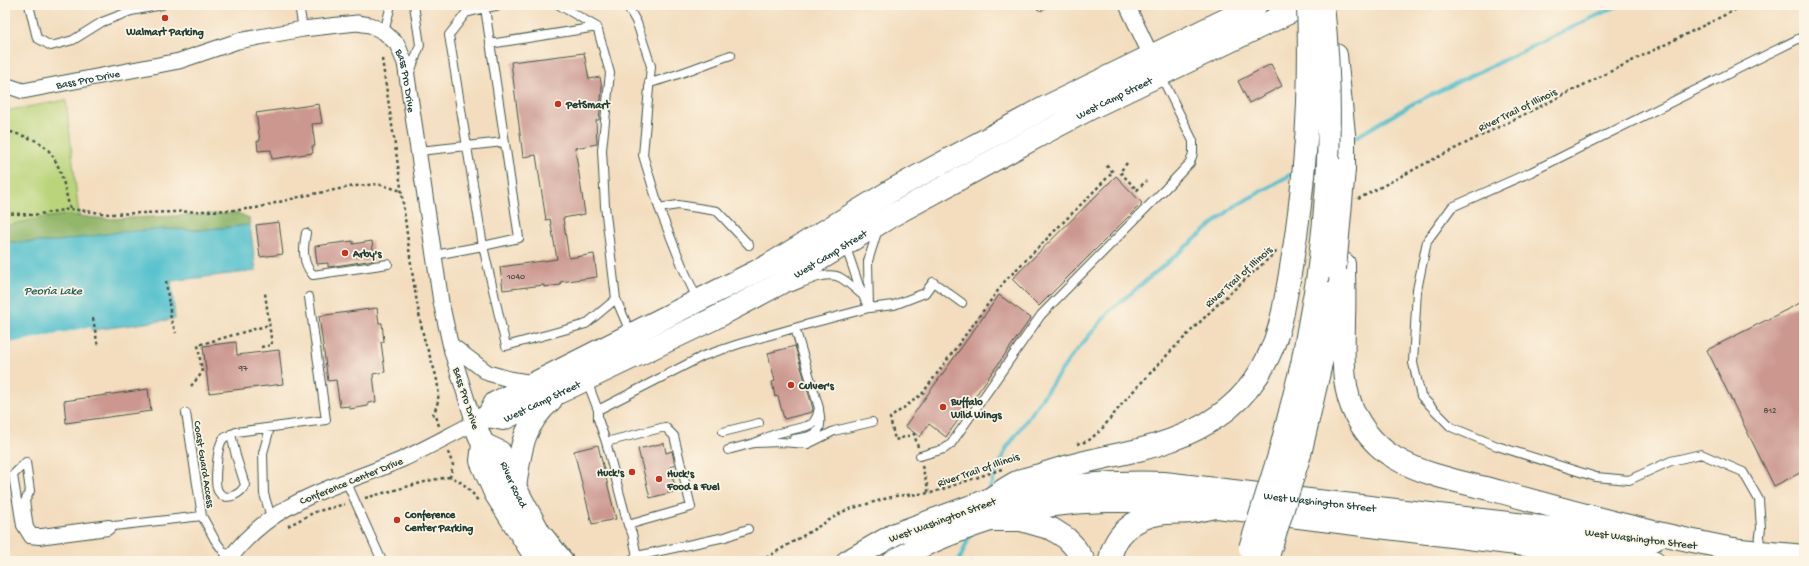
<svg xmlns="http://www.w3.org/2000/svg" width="1809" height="566" viewBox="0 0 1809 566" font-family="'Gochi Hand',sans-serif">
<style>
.green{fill:#b9d47a;stroke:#6c8857}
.forest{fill:#92b66a;stroke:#587a4f}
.water{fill:#55c1ce;stroke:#3a7f81}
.pier{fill:#f3ddbe}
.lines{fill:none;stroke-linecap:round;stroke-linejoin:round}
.stream{stroke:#55c1ce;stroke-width:4}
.building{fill:#cb978f}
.lane-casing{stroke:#3f5549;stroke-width:10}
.street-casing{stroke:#3f5549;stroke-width:17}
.secondary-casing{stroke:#3f5549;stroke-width:24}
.primary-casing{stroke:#3f5549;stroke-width:24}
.highway-casing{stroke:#3f5549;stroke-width:24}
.path{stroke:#3f5549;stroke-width:2.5;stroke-dasharray:3 3;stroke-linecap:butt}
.lane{stroke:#fff;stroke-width:8}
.street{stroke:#fff;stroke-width:15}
.secondary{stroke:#fff;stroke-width:22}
.primary{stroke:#fff;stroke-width:22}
.highway{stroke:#fff;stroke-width:22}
.highway-bridge-casing{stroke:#3f5549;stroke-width:24;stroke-linecap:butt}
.highway-bridge{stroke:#fff;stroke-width:22}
.poi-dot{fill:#c8321e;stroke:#fcf5e5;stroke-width:1.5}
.labels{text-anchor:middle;stroke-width:3.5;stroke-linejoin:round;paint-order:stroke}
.number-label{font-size:9px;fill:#4a544b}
.poi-label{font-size:11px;font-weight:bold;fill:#1f3d34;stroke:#fcf5e5;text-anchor:start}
.street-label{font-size:11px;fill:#1f3d34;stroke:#fcf5e5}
.water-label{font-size:12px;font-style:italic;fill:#2c5e5a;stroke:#fcf5e5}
</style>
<rect width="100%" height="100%" fill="#fcf5e5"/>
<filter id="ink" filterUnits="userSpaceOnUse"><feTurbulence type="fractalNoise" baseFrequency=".025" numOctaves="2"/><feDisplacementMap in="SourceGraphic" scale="8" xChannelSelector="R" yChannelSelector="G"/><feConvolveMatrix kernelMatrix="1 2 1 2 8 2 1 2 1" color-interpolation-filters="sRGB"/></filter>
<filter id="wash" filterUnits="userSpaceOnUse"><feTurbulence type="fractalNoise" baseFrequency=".012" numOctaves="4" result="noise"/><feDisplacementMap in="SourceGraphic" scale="16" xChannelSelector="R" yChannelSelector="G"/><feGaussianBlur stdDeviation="0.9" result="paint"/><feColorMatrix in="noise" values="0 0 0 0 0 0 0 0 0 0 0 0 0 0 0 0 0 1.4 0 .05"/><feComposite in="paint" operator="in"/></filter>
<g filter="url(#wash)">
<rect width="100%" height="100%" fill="#f3ddbe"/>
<path class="green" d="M66,100L80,225L5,234V111Z"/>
<path class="forest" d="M238,213L249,218L250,225L198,230L166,229L51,242L5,243V226L41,218L67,215L108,219Z"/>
<path class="water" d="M250,225L256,271L171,281L175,319L86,331L5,347V242H51L119,232L166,229L198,230Z"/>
<path class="pier" d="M90,327L92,332L67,338L5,349V344Z"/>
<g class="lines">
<path class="stream" d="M1351,140L1414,103L1619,5
M989,490L1006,449L1071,357L1111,310L1232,208L1297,171
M959,561L970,535"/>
</g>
<g id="blocks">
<path class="building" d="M584,53L589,79L600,77L602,88L599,120H596L597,144L575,148L585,214L563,218L569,258L594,254L597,277L560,282L561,285L544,287V285L503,290L500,267L557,259L550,219L546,220L536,155L523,157L511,62Z
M1271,64L1282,86L1249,103L1238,81Z
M319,104L322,123L312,124L315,146H312L313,153L272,159L271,150L258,151L257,141H260L256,113Z
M1116,176L1142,203L1039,306L1012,279Z
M279,222L283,254L260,257L256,225Z
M353,241V244L372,241L374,260L328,267V263L317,264L315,246Z
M999,295L1031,318L946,437L929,424L920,437L905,426Z
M1804,301V471L1774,486L1707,350Z
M377,308L379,323H382L384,342H381L385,372L373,374L376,402L368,403V406L350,409L349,406L340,407L336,380L328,381L319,316Z
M236,342L237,355L279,350L283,384L209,393L203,346Z
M795,346L813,409L812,412L784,419L778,396L775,397L772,382L775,381L768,353Z
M148,389L151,411L66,423L64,401Z
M664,443L666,453L672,451L675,465L670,467L676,491L650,498L638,449Z
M598,445L616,519L592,524L574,451Z"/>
</g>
</g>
<g filter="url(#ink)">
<use href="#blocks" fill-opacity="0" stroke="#3f5549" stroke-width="1"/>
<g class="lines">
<g class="lane-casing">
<path id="lane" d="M29,5L37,38L51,46L73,40L102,22L131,11L162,5
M299,5L303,29
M559,5L597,27L610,73L602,150L605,206L616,299
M627,5L637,23L651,66L643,155L659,208L683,268L698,301
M1040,5L1041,6
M485,8L519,238L483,246L449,35L466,13Z
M485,8L501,5
M384,32L391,5
M490,44L597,27
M409,75L420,45L414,5
M649,83C677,76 704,64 731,55
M419,151L504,142
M659,208L678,205L717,211L749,245
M306,233C303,249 302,263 313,275L388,264
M845,246C854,267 858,289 869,308
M435,255L483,246L506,346L586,324L616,299L631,334
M792,287C805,282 827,270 841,278C848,282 855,289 861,294
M869,308L868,261L878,229
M587,381L598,410V419L606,442L628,525L632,533L637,556
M598,410L703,356L739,344L805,325L869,308L894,305L925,293L933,282L962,303
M186,413L202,516L215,540L229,559
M270,428L263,453L264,494L271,517
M723,432L759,423
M231,434L236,456L245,485C241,494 225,503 218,491C214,484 217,446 223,439C226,436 232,434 236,432L326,420L309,297
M794,439C816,436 824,434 819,410
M606,442L665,427L674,436L691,507L628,525
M754,443L775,434L807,426L813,423L817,416L819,408L795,328
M728,450L754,443L780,442L808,444L834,431L872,422
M920,456L944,449L951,444L1041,315L1166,188L1190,163L1193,153V141L1161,76
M26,462L30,491L25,501L29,527L33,533H42L109,524L114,526L202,516
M26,462L13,475L21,526L29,539L39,540L108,531L114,526
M346,481L382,561
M1758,551L1761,528L1759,500L1743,472L1701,454L1671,461L1629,480L1596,477L1497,446L1451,427L1421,396L1413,363L1417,290L1427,241L1452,207L1531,172L1804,36
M629,561L637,556L725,537L748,529"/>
</g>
<g class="street-casing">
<g id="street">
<path d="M1127,5L1155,64"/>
<path id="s1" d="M5,85L23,91L179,61L238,41L303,29L357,23L370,25L384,32L397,44L405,63L441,302L452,352L474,423C450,435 427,448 403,459C337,488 273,498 228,561"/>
<path d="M451,345L488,373L509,379L533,383"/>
</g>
</g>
<g class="secondary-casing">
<g id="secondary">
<path id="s2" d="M488,416L503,419L713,319L779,284L893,215L1042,134L1093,107L1305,5"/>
<path d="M488,416L495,403L769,265L894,189L1046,107L1256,5"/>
<path id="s3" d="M483,444L500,452L515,487L539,532L562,561"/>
<path d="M483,444L481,461L495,493L538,561"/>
<path d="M483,444L474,423L488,416"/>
<path d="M515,487C521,450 521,427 551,400"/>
<path id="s4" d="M991,499C1050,486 1104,481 1164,483L1654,540"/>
<path d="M998,517C1069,496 1144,499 1217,507L1653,561"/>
<path d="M1730,549L1804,556"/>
</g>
</g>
<g class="primary-casing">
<path id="primary" d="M848,561L895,534L988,500
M894,561C924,543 956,531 990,520"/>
</g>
<g class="highway-casing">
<path id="highway" d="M1336,55L1344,134V169
M1344,264C1344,282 1345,300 1344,318C1344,351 1340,386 1356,416C1365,433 1378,448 1395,458C1425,476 1467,483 1501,492C1583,515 1665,537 1749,552
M1280,452L1302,364L1317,281
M1300,454L1322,359L1333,284
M988,500C998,494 1007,487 1017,482C1024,479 1032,477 1040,475C1068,465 1096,459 1125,453C1207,436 1265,399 1283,312
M990,520H1021L1052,529L1066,538L1073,545L1084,561
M1110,561C1113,535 1134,518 1159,514C1169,512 1180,513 1190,512C1199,511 1208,508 1217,507"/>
</g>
<path class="path" d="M382,59C389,107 397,155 403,203C409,248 414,294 424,338C430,361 447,391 433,414L436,416L439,426
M5,130C16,134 30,137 40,143C61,157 64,187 70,209
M1127,163L1120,172L1137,190L1146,181
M1358,199L1432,160L1745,5
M5,213L33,215L70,209L109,214L238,210L256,208L303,196L355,186L378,184L402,191
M166,281L169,305
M169,303L171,320L176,333
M93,318L98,347
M261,347L272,345L265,293
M191,386L202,373L198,345L269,325
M1077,444L1088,441L1101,430L1126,399L1171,351L1218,304L1277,251
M918,447L914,434L895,440L890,418L922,394L1005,281L1113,172L1105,164
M448,452L453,465L450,477C463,482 470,489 478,501
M922,466L928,488V494
M365,498L432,480L450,477
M288,526L315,512L345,504
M761,561L846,510L895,496L931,493L1002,469"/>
<use href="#lane" class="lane"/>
<use href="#street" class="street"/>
<use href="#secondary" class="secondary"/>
<use href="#primary" class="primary"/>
<use href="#highway" class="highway"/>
<g class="highway-bridge-casing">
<path id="highway-bridge" d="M1335,269L1344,169
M1317,281C1330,189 1333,97 1323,5
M1283,312C1303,211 1312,108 1308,5
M1250,548L1280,452
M1269,553L1300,454"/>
</g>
<use href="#highway-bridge" class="highway-bridge"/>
</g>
</g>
<g class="poi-dot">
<circle cx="165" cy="18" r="4"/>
<circle cx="558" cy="104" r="4"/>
<circle cx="345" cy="253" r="4"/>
<circle cx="791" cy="385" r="4"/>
<circle cx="943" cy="407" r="4"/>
<circle cx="632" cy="472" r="4"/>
<circle cx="659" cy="479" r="4"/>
<circle cx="397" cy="520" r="4"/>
</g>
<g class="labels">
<g class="number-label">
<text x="516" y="279">1040</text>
<text x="243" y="371">97</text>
<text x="1770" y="413">812</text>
</g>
<g class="poi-label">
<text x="165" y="35" text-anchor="middle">Walmart Parking</text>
<text x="566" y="108">PetSmart</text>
<text x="353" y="257">Arby's</text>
<text x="799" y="389">Culver's</text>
<text x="951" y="405">Buffalo<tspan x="951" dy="13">Wild Wings</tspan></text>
<text x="624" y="476" text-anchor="end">Huck's</text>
<text x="667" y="477">Huck's<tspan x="667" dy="13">Food &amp; Fuel</tspan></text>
<text x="405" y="518">Conference<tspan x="405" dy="13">Center Parking</tspan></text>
</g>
<g class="street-label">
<text dy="4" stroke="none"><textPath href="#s1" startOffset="85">Bass Pro Drive</textPath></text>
<text dy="4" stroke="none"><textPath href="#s1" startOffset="445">Bass Pro Drive</textPath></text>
<text dy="4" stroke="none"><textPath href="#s2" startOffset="706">West Camp Street</textPath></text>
<text transform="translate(1517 109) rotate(-26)" y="4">River Trail of Illinois</text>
<text dy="4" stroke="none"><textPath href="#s2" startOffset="382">West Camp Street</textPath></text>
<text transform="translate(1238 276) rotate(-42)" y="4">River Trail of Illinois</text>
<text transform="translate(467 398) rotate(72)" y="4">Bass Pro Drive</text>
<text dy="4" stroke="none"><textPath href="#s2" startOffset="58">West Camp Street</textPath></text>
<text transform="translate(205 464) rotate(81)" y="4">Coast Guard Access</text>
<text transform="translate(978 469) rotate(-19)" y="4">River Trail of Illinois</text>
<text transform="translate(351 480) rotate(-22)" y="4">Conference Center Drive</text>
<text dy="4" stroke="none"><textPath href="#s3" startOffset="54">River Road</textPath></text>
<text dy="4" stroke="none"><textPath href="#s4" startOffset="331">West Washington Street</textPath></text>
<text transform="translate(942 519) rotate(-20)" y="4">West Washington Street</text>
<text transform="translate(1641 538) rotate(7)" y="4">West Washington Street</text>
</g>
<g class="water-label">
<text x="53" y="294">Peoria Lake</text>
</g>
</g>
<rect width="1809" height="566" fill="none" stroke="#fcf5e5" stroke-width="20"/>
</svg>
